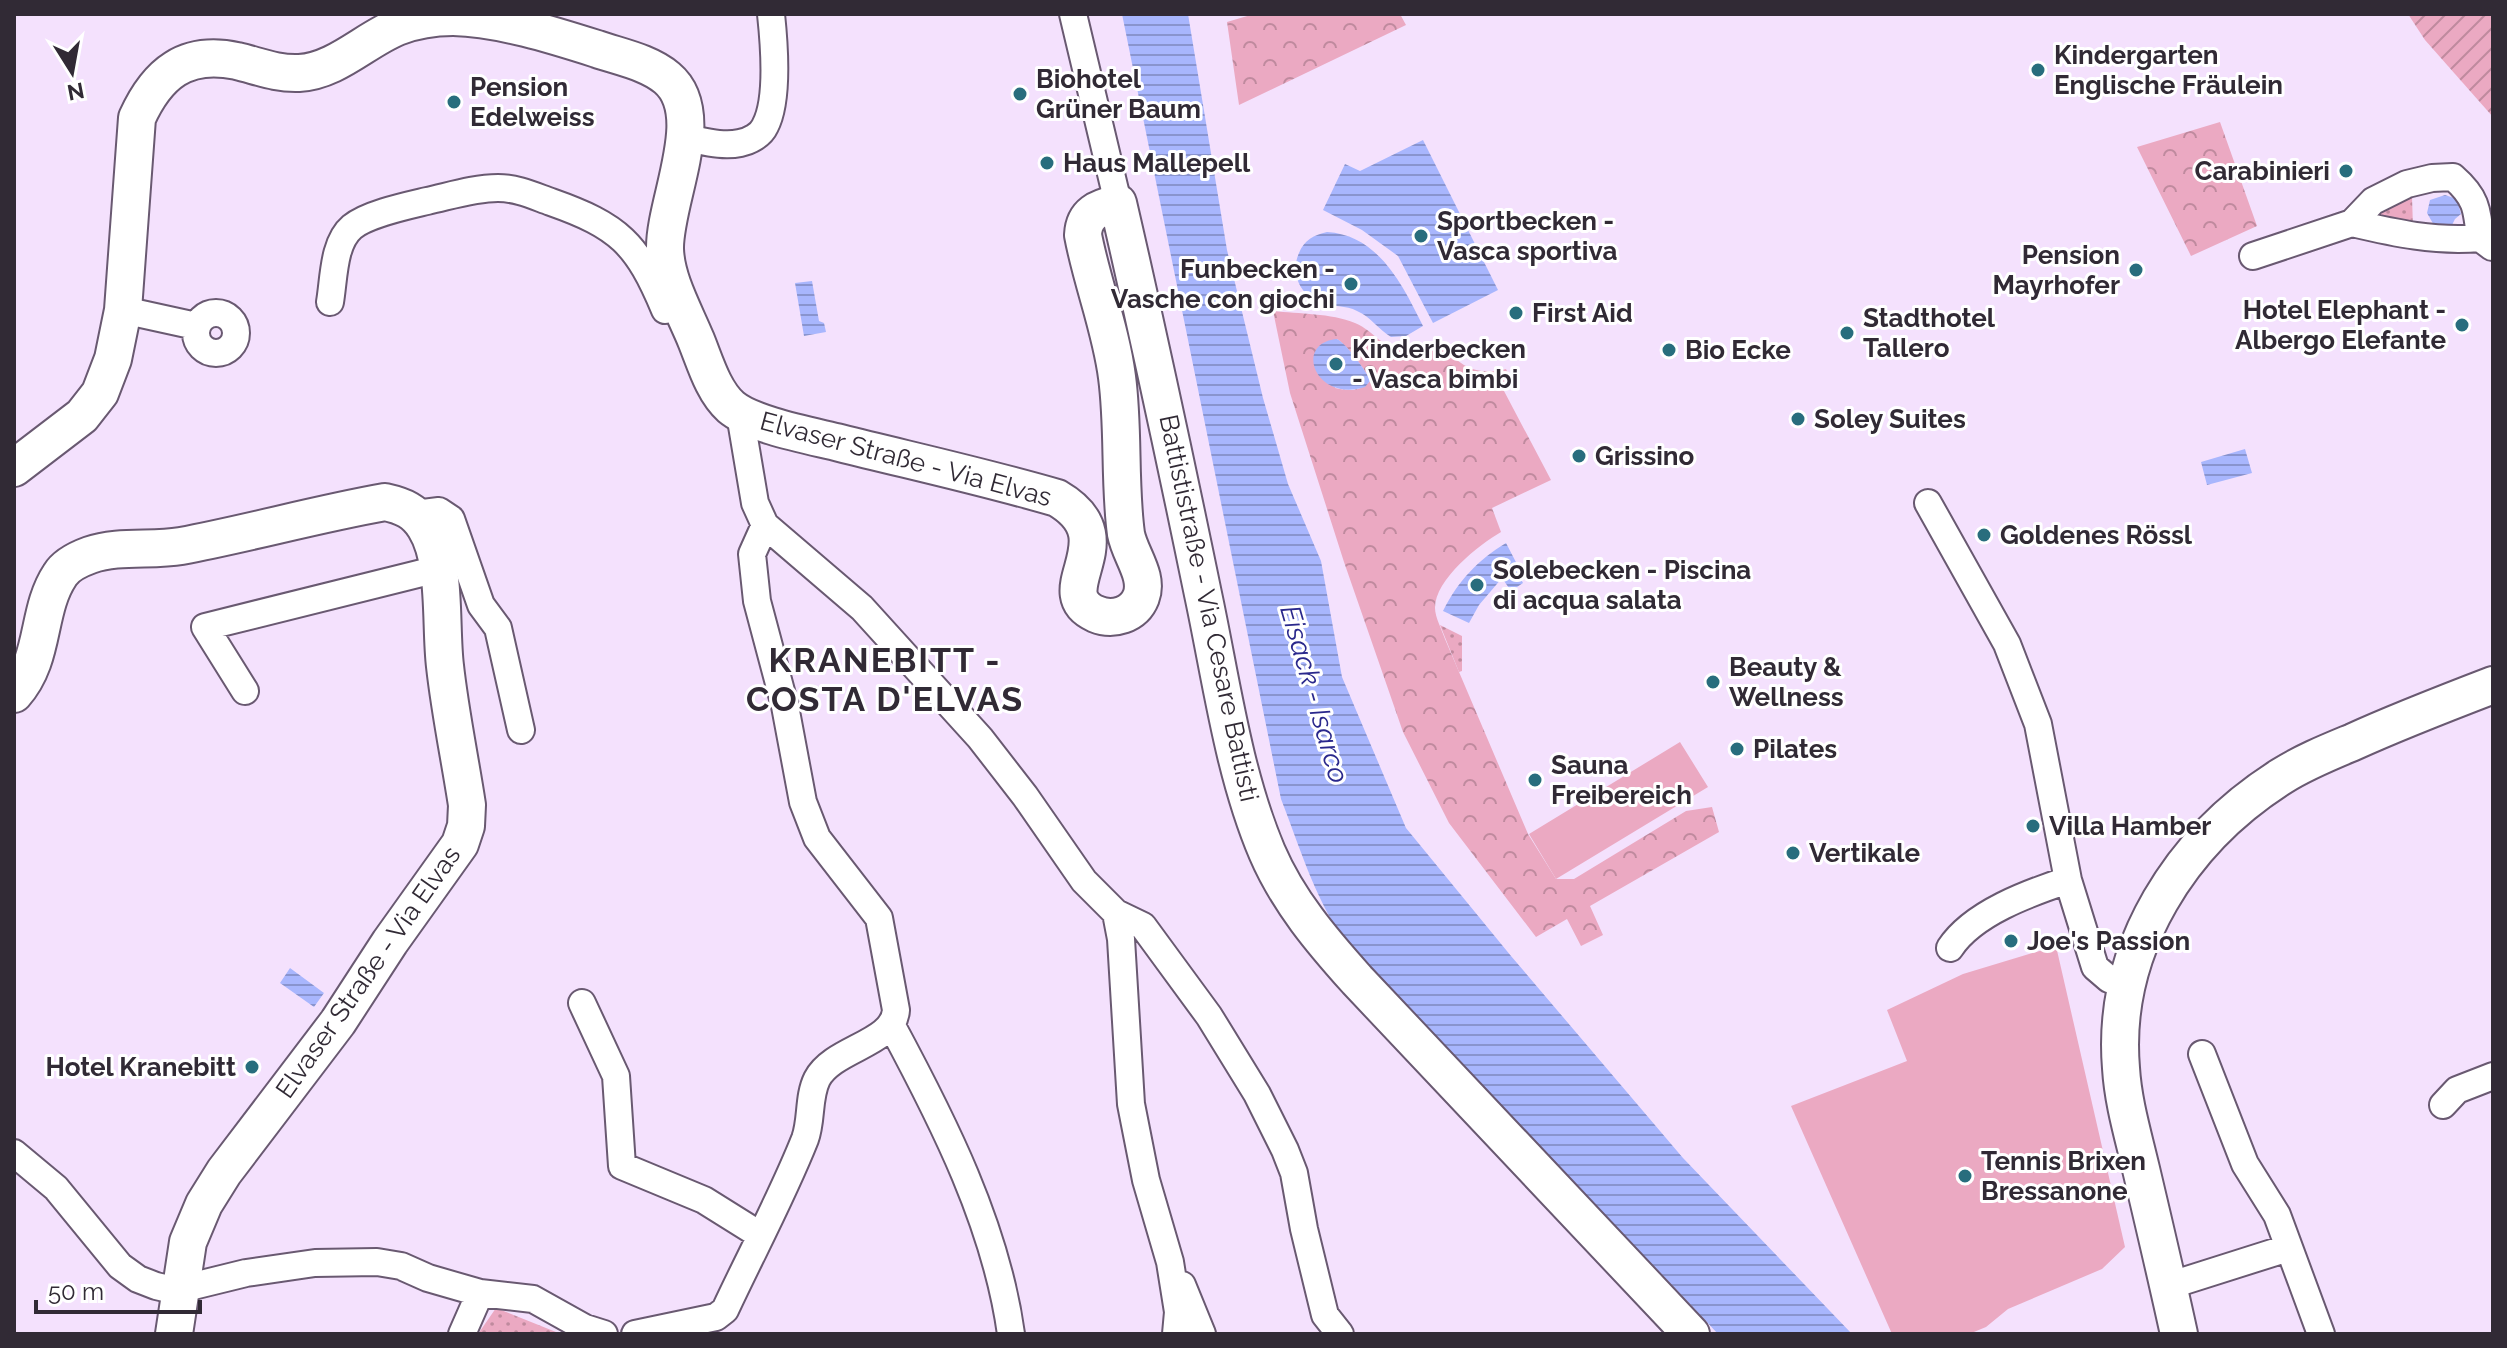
<svg xmlns="http://www.w3.org/2000/svg" width="2507" height="1348" viewBox="0 0 2507 1348" font-family="Raleway,sans-serif">
<style>
.grass{fill:url(#grass-dots)}
.park{fill:url(#park-crowns);fill-rule:evenodd}
.garden{fill:url(#garden-furrows)}
.pitch{fill:#eba9c2}
.water{fill:url(#water-rules)}
.lines{fill:none;stroke-linecap:round;stroke-linejoin:round}
.street-casing{stroke:#695971;stroke-width:30}
.secondary-casing{stroke:#695971;stroke-width:40}
.street{stroke:#fff;stroke-width:26}
.secondary{stroke:#fff;stroke-width:36}
.poi-dot{fill:#286d7d;stroke:#fff;stroke-width:3}
.labels{text-anchor:middle;stroke-width:6;stroke-linejoin:round;paint-order:stroke}
.poi-label{font-size:26px;font-weight:bold;fill:#312a35;stroke:#fff;text-anchor:start}
.street-label{font-size:26px;fill:#312a35;stroke:#fff}
.water-label{font-size:28px;font-style:italic;fill:#2a288c;stroke:#fff}
.district-label{font-size:34px;font-weight:bold;letter-spacing:2px;fill:#312a35;stroke:#fff}
</style>
<defs>
<pattern id="grass-dots" width="8" height="8" patternUnits="userSpaceOnUse" patternTransform="scale(2)"><rect width="8" height="8" fill="#eba9c2"/><path d="M2 2h.1M6 6h.1" fill="none" stroke="#bf8a9e" stroke-width="1.8" stroke-linecap="round"/></pattern>
<pattern id="park-crowns" width="20" height="18" patternUnits="userSpaceOnUse" patternTransform="scale(2)"><rect width="20" height="18" fill="#eba9c2"/><path d="M2 6a3 3 0 1 1 6 0M12 15a3 3 0 1 1 6 0" fill="none" stroke="#bf8a9e"/></pattern>
<pattern id="garden-furrows" width="10" height="10" patternUnits="userSpaceOnUse" patternTransform="scale(2)"><rect width="10" height="10" fill="#eba9c2"/><path d="M-1 1l2-2M0 10L10 0M9 11l2-2" fill="none" stroke="#bf8a9e"/></pattern>
<pattern id="water-rules" width="6" height="5" patternUnits="userSpaceOnUse" patternTransform="scale(2)"><rect width="6" height="5" fill="#a8b6fd"/><path d="M0 2.5h6" fill="none" stroke="#8994ce"/></pattern>
</defs>
<rect width="100%" height="100%" fill="#f4e1fd"/>
<path class="grass" d="M2412,197L2413,227L2380,217L2378,212L2384,207Z
M1440,625L1462,636V671L1459,672Z
M496,1308L561,1334H478Z"/>
<path class="park" d="M1254,14H1400L1406,25L1239,105L1227,22Z
M2220,122L2257,226L2191,256L2137,147Z
M1273,311C1299,314 1331,313 1355,323C1378,333 1381,351 1411,349L1416,359L1444,345C1459,368 1479,376 1506,369L1514,385L1504,391L1551,480L1492,508L1501,532C1479,545 1435,579 1435,608C1435,617 1442,630 1445,639L1528,834L1556,879H1574L1686,811L1712,807L1719,832L1590,906L1603,935L1581,946L1567,919L1536,937L1449,823L1403,732L1344,562L1290,393ZM1337,339C1345,343 1369,374 1370,381C1361,392 1348,391 1335,388Z"/>
<path class="garden" d="M2408,14H2493V117L2425,40Z"/>
<path class="pitch" d="M1680,742L1708,787L1556,879L1529,834Z
M2056,946L2125,1247L2102,1269L2008,1309L1986,1327L1969,1334H1892L1791,1106L1907,1061L1887,1010L1963,974Z"/>
<path class="water" d="M1122,14H1188L1227,250L1263,398L1288,484L1321,561L1342,677L1406,828L1511,956L1683,1158L1852,1334H1718C1631,1240 1540,1151 1452,1059C1416,1020 1373,981 1342,937C1314,896 1299,845 1281,799Z
M1423,140L1498,290L1433,323L1398,256L1362,230L1323,210L1345,164L1360,171Z
M2445,195L2457,199L2461,214L2455,219L2452,225L2435,227L2427,213L2430,200Z
M1327,232C1379,235 1403,286 1423,326L1406,336L1391,337C1379,330 1371,317 1357,311C1346,305 1333,307 1321,303C1300,296 1290,273 1299,253C1304,240 1314,235 1327,232Z
M812,281L819,321L824,323L826,332L804,336L795,283Z
M1337,339C1345,342 1369,374 1370,381L1365,387C1315,403 1293,343 1337,339Z
M2245,449L2252,473L2207,485L2201,462Z
M1506,543L1519,568L1516,570L1523,583L1511,591L1502,578L1479,605L1469,623L1443,611C1458,581 1478,560 1506,543Z
M290,968L324,993L314,1007L280,983Z"/>
<g class="lines">
<g class="street-casing">
<path id="street" d="M1073,14L1118,203
M685,138C703,141 722,147 740,143C750,141 761,135 765,126C779,100 774,42 771,14
M2352,223C2395,233 2435,242 2480,238L2492,247
M2253,256L2352,223L2373,201L2407,184L2432,178L2453,177C2476,197 2477,208 2480,238
M330,302C334,279 333,243 352,227C368,214 406,206 427,201C450,196 474,188 498,188C517,188 534,196 551,202C619,226 637,243 665,310
M123,310L196,326
M196 333a20 20 0 1 1 40 0a20 20 0 1 1-40 0Z
M740,414L755,503L765,525L862,608L980,738L1025,796L1084,881L1116,913L1143,926L1209,1016L1257,1094L1285,1150L1294,1173L1304,1229L1325,1315L1340,1334
M1928,503L2007,644L2038,724L2068,880L2095,967L2109,979L2125,984
M415,514L439,511L451,519L481,605L498,628L521,730
M245,691L205,627L438,569
M1116,913L1121,939L1131,1104L1146,1180L1170,1262L1178,1312L1176,1334
M1950,948C1973,913 2029,893 2068,880
M582,1003L616,1076L622,1166L704,1200L760,1235
M892,1026C943,1121 996,1225 1011,1334
M2202,1054L2245,1164L2277,1215L2321,1334
M2443,1105L2457,1090L2493,1076
M14,1153L56,1188L120,1266L138,1279L156,1286L169,1289L193,1286L246,1273L315,1263L377,1262L401,1266L428,1278L480,1293L533,1299L585,1328L604,1334
M1182,1285L1202,1334
M2168,1286L2288,1248
M462,1334L480,1293
M635,1334L716,1317L725,1310C751,1254 782,1197 805,1139C812,1120 808,1097 817,1079C833,1048 894,1044 896,1010L879,918L817,838L803,802L785,706L757,601L752,554L765,525"/>
</g>
<g class="secondary-casing">
<path id="secondary" d="M14,468L82,416L100,393L113,359L123,310L137,118C157,74 185,50 237,61C258,66 277,74 299,73C336,71 365,40 397,27C415,20 434,17 453,17C499,18 553,35 597,49C620,57 648,62 667,78C710,114 664,201 665,249C666,280 684,311 696,340C705,362 713,391 731,407C752,425 812,436 840,443C912,461 985,477 1057,498C1129,540 1045,591 1096,614C1113,621 1134,615 1141,597C1149,576 1130,555 1126,534C1119,482 1124,429 1117,377C1111,329 1092,283 1083,235C1084,213 1098,208 1118,203C1148,333 1176,463 1203,594C1221,678 1233,772 1267,852C1288,901 1322,941 1357,980L1691,1334
M14,694C46,658 36,611 60,575C66,565 79,559 90,555C118,545 152,551 181,546C250,533 317,514 385,502C403,506 415,511 425,527C447,562 440,625 445,666C450,712 460,759 467,805L466,826L460,844L390,942L338,1022L224,1172L204,1204L188,1242L174,1334
M2179,1334C2167,1279 2154,1224 2141,1169C2133,1135 2123,1102 2121,1068C2111,948 2182,839 2282,776C2304,762 2329,752 2353,742C2399,721 2446,703 2493,685"/>
</g>
<use href="#street" class="street"/>
<use href="#secondary" class="secondary"/>
</g>
<g class="poi-dot">
<circle cx="2038" cy="70" r="8"/>
<circle cx="1020" cy="94" r="8"/>
<circle cx="454" cy="102" r="8"/>
<circle cx="1047" cy="163" r="8"/>
<circle cx="2346" cy="171" r="8"/>
<circle cx="1421" cy="236" r="8"/>
<circle cx="2136" cy="270" r="8"/>
<circle cx="1351" cy="284" r="8"/>
<circle cx="1516" cy="313" r="8"/>
<circle cx="2462" cy="325" r="8"/>
<circle cx="1847" cy="333" r="8"/>
<circle cx="1669" cy="350" r="8"/>
<circle cx="1336" cy="364" r="8"/>
<circle cx="1798" cy="419" r="8"/>
<circle cx="1579" cy="456" r="8"/>
<circle cx="1984" cy="535" r="8"/>
<circle cx="1477" cy="585" r="8"/>
<circle cx="1713" cy="682" r="8"/>
<circle cx="1737" cy="749" r="8"/>
<circle cx="1535" cy="780" r="8"/>
<circle cx="2033" cy="826" r="8"/>
<circle cx="1793" cy="853" r="8"/>
<circle cx="2011" cy="941" r="8"/>
<circle cx="252" cy="1067" r="8"/>
<circle cx="1965" cy="1176" r="8"/>
</g>
<g class="labels">
<g class="poi-label">
<text x="2054" y="64">Kindergarten<tspan x="2054" dy="30">Englische Fräulein</tspan></text>
<text x="1036" y="88">Biohotel<tspan x="1036" dy="30">Grüner Baum</tspan></text>
<text x="470" y="96">Pension<tspan x="470" dy="30">Edelweiss</tspan></text>
<text x="1063" y="172">Haus Mallepell</text>
<text x="2330" y="180" text-anchor="end">Carabinieri</text>
<text x="1437" y="230">Sportbecken -<tspan x="1437" dy="30">Vasca sportiva</tspan></text>
<text x="2120" y="264" text-anchor="end">Pension<tspan x="2120" dy="30">Mayrhofer</tspan></text>
<text x="1335" y="278" text-anchor="end">Funbecken -<tspan x="1335" dy="30">Vasche con giochi</tspan></text>
<text x="2446" y="319" text-anchor="end">Hotel Elephant -<tspan x="2446" dy="30">Albergo Elefante</tspan></text>
<text x="1532" y="322">First Aid</text>
<text x="1863" y="327">Stadthotel<tspan x="1863" dy="30">Tallero</tspan></text>
<text x="1352" y="358">Kinderbecken<tspan x="1352" dy="30">- Vasca bimbi</tspan></text>
<text x="1685" y="359">Bio Ecke</text>
<text x="1814" y="428">Soley Suites</text>
<text x="1595" y="465">Grissino</text>
<text x="2000" y="544">Goldenes Rössl</text>
<text x="1493" y="579">Solebecken - Piscina<tspan x="1493" dy="30">di acqua salata</tspan></text>
<text x="1729" y="676">Beauty &amp;<tspan x="1729" dy="30">Wellness</tspan></text>
<text x="1753" y="758">Pilates</text>
<text x="1551" y="774">Sauna<tspan x="1551" dy="30">Freibereich</tspan></text>
<text x="2049" y="835">Villa Hamber</text>
<text x="1809" y="862">Vertikale</text>
<text x="2027" y="950">Joe's Passion</text>
<text x="236" y="1076" text-anchor="end">Hotel Kranebitt</text>
<text x="1981" y="1170">Tennis Brixen<tspan x="1981" dy="30">Bressanone</tspan></text>
</g>
<g class="street-label">
<text transform="translate(906 459) rotate(15)" y="9">Elvaser Straße - Via Elvas</text>
<text transform="translate(1209 608) rotate(78)" y="9">Battististraße - Via Cesare Battisti</text>
<text transform="translate(368 972) rotate(-55)" y="9">Elvaser Straße - Via Elvas</text>
</g>
<g class="water-label">
<text transform="translate(1315 694) rotate(74)" y="10">Eisack - Isarco</text>
</g>
<g class="district-label">
<text x="885" y="672">KRANEBITT -<tspan x="885" dy="39">COSTA D'ELVAS</tspan></text>
</g>
</g>
<rect width="2507" height="1348" fill="none" stroke="#312a35" stroke-width="32"/>
<g transform="translate(72 72) rotate(169)" stroke="#ffffff" stroke-width="6" paint-order="stroke">
<path d="M0-6L14 30L0 20L-14 30Z" fill="#312a35"/>
<text y="-12" font-size="22" font-weight="bold" text-anchor="middle" fill="#312a35">N</text>
</g>
<path d="M36 1300v12h164v-12" fill="none" stroke="#312a35" stroke-width="4"/>
<text x="48" y="1300" font-size="24" fill="#312a35" stroke="#ffffff" stroke-width="6" paint-order="stroke">50 m</text>
</svg>
